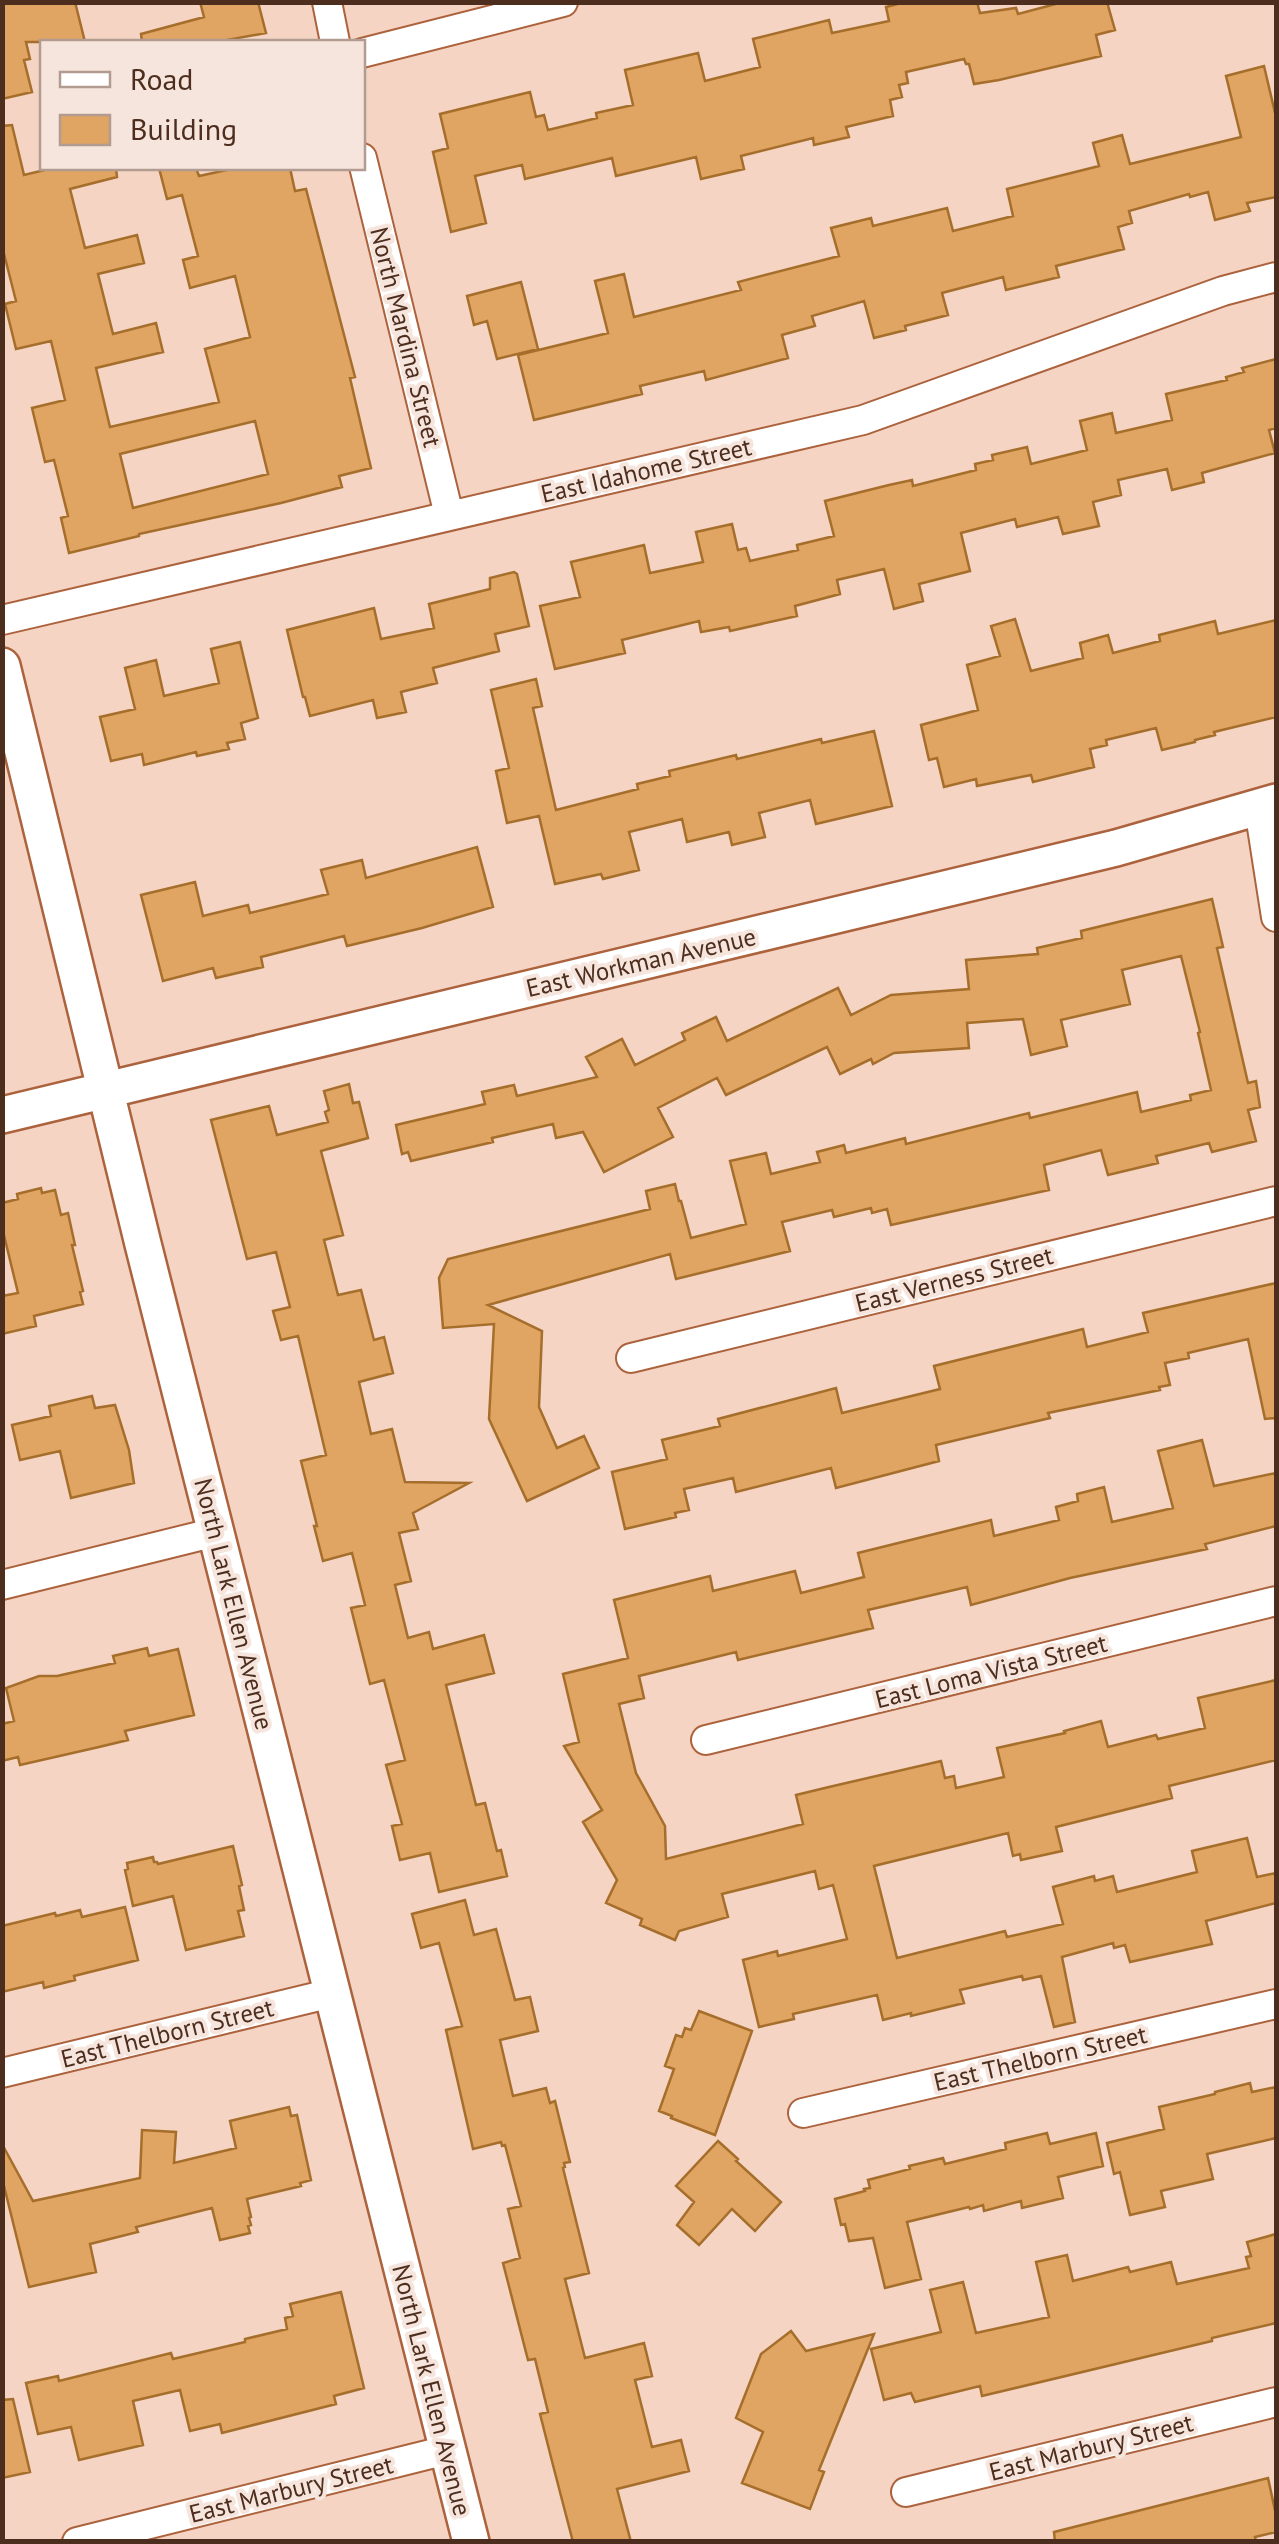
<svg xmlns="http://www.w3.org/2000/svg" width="1279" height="2544" viewBox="0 0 1279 2544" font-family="'PT Sans',sans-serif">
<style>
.building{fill:#e0a463;stroke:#a66e2b;stroke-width:2.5;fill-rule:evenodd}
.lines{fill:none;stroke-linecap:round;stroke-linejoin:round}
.minor-casing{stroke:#ac633d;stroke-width:32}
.tertiary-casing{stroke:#ac633d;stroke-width:40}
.minor{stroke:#fff;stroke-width:28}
.tertiary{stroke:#fff;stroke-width:35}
.labels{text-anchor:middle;stroke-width:8;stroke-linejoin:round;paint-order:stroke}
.street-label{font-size:25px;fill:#4d2d1d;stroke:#f6e5dd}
</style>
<rect width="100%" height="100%" fill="#f5d4c4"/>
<path class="building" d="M2,2H75L85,42H26L30,59L24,60L32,92L2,99Z
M200,2H258L266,33L216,42H142L141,34L204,17Z
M905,2H977L980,13L1016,8L1018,14L1063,2H1107L1115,30L1096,35L1101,56L999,80L974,84L969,64H966L964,59L906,72L908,83L899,85L902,97L890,100L893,116L846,127L849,137L814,145L813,138L741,156L744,169L701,179L696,157L616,176L612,158L525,179L522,165L475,176L486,223L451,232L433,152L448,148L440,114L530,92L536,117L544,115L548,130L597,118L596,113L633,105L625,70L698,53L705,81L760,67L753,39L829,20L832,33L889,21L886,7Z
M1264,66L1276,117V197L1247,203L1250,211L1215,220L1208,192L1190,197L1189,194L1129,211L1132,223L1118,227L1124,249L1056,266L1059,277L1006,290L1003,277L942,293L948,315L905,326L906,330L874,338L864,301L812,316L815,326L782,335L788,358L706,380L704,371L640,386L642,394L534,420L518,355L608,333L595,281L624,274L634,317L741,290L738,282L839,256L831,228L871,218L873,226L947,208L953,231L1013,216L1007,189L1099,166L1093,143L1122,135L1130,164L1241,137L1226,76Z
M12,125L24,175L53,168H116L117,177L70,189L85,248L137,235L144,263L98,274L113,334L156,323L163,352L96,368L110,427L219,402L205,349L250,337L235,276L190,288L183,260L198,256L182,195L167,199L159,168H196L199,176L236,168H290L295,191L306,189L355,377L350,378L371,468L339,476L342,487L281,503L139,534V536L69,553L61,518L68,516L54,460L45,462L32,408L65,400L51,341L16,349L5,304L16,301L2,246V126ZM255,421L268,474L133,508L120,454Z
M521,282L538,349L497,359L487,321L474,325L467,296Z
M1276,359V428L1269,430L1275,453L1202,473L1204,482L1172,490L1167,469L1118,480L1121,495L1093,502L1099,526L1063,534L1058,517L1017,527L1015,519L961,533L970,571L919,584L923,601L894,609L884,569L837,580L840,594L795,606L797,616L730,631L729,627L701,632L699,621L622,640L625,653L555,669L540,606L580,597L571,562L644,545L650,573L703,562L696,532L732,524L738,550L746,548L750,561L798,550L797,545L834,536L825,501L889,485L912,480L913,486L976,470L975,464L993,460L992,455L1027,447L1031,464L1087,450L1080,421L1112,413L1116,433L1172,420L1166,394L1227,380L1226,377L1244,372L1242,368Z
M514,572L517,574L529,626L495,634L499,651L433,668L437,683L401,692L406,712L377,718L373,700L310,716L305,697H303L287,630L374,608L381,639L434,628L429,604L490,589V578Z
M1015,619L1031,671L1083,658L1080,643L1108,635L1113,653L1160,641L1159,635L1215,621L1218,634L1276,620V717L1214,732L1215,735L1195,740V742L1162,750L1156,728L1106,740L1107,745L1090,749L1094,767L1033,782L1031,775L977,786L976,779L944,787L937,758L929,760L921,725L978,710L967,665L1000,656L991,626Z
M240,642L258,718L241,723L245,739L227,743L229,749L197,756L196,752L144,765L142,754L111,761L100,717L135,709L125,668L156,660L164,696L219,683L211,649Z
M536,679L542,706L533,708L556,810L638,789L637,784L670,776L669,771L736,755L737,759L821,739L822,743L874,731L892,806L816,824L810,800L759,813L765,837L732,845L729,832L687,842L682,819L629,832L639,870L603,879L601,874L555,884L539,816L507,823L496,771L509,768L491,690Z
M477,847L493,907L422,928L347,946L344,936L261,957L263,967L216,978L213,968L163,981L141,895L195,882L203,916L248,905L250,913L328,894L321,870L362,860L366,878Z
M1212,899L1223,947L1217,948L1248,1083L1256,1081L1260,1107L1248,1110L1256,1141L1212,1152L1209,1143L1156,1156L1158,1163L1108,1175L1101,1150L1044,1165L1049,1190L891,1225L887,1209L872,1213L871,1208L834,1217L832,1210L782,1222L790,1251L676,1279L670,1254L488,1305L542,1331L539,1407L557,1448L584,1436L599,1468L527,1501L489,1419L494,1324L443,1328L439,1278L448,1259L650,1209L646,1191L675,1184L679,1201H681L691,1238L746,1224L730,1161L766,1153L771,1174L820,1162L817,1152L844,1145L846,1153L905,1138L906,1144L1029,1113L1030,1118L1137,1092L1141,1112L1191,1100L1190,1095L1211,1090L1198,1033L1200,1032L1181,956L1122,970L1130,1004L1061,1020L1067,1046L1031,1055L1023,1019L967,1023L969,1048L894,1053L873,1064L871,1059L840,1074L827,1047L726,1095L717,1078L658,1108L673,1137L604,1172L583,1132L556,1138L553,1124L492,1138L493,1142L411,1161L408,1152L402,1154L396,1125L485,1104L482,1092L514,1085L517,1096L597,1077L586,1057L622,1039L635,1065L685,1040L682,1033L716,1017L727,1041L838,988L851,1015L891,995L969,989L966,960L1038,954L1037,948L1082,938L1081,931Z
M349,1084L353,1103L359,1102L368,1138L321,1151L343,1235L324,1240L338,1295L361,1290L374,1340L384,1337L393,1373L359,1382L371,1434L392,1429L405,1482L469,1483L413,1513L418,1529L399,1533L411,1581L395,1585L408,1638L429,1632L433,1649L484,1635L494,1673L446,1685L476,1805L485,1803L497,1851L501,1850L507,1876L439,1892L430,1853L400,1860L392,1826L402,1824L386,1765L405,1760L384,1680L370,1684L351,1608L365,1605L352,1553L323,1561L314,1526H317L301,1461L326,1455L298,1336L281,1340L273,1311L290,1307L276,1252L247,1259L211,1120L269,1106L277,1135L328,1122L325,1112L329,1110L324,1091Z
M41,1188L42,1193L55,1190L61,1215L68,1213L75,1245H72L83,1291L80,1292L83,1304L34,1316L36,1326L2,1334V1296L18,1293L2,1227V1203L18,1199L17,1194Z
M1276,1283V1418L1265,1419L1248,1339L1188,1353L1189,1358L1165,1363L1170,1385L1159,1387L1160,1390L1048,1413L1050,1418L936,1445L939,1461L836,1488L831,1468L736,1492L733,1478L684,1489L689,1510L675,1513L676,1517L625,1529L612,1472L667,1459L662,1440L720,1426L718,1419L836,1388L842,1413L940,1389L934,1366L1083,1329L1087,1347L1148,1332L1143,1313Z
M92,1396L95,1408L115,1405L129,1450L134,1483L71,1498L60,1451L20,1460L12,1425L51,1416L49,1406Z
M1202,1440L1214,1486L1276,1473V1526L1205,1544L1207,1549L1070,1578L971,1605L967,1587L868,1610L873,1628L738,1660L736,1652L639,1676L644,1698L619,1704L636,1773L665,1826L666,1859L803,1824L796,1795L829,1787L941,1761L945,1778L954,1776L956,1788L1004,1777L997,1748L1065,1733L1064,1731L1101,1721L1108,1747L1156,1735L1158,1739L1205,1728L1198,1698L1276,1680V1760L1169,1786L1172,1798L1056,1827L1062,1851L1021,1860L1020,1854L1013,1856L1008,1833L874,1866L897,1958L1005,1931L1007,1937L1063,1924L1053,1887L1094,1876L1095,1881L1113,1876L1117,1892L1197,1872L1192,1851L1247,1838L1257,1877L1276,1873V1903L1206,1921L1212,1944L1130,1962L1125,1945L1114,1948L1113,1943L1062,1957L1075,2022L1054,2027L1041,1976L1023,1980L1022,1976L960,1990L964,2003L911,2016V2013L883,2020L877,1995L793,2014L794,2019L759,2027L743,1960L777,1951L778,1956L847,1939L833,1885L819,1889L815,1871L722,1894L728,1917L679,1931L675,1940L640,1925L642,1919L606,1903L617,1880L583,1822L602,1810L564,1746L579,1742L563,1674L628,1658L614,1600L710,1576L713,1591L795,1571L801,1593L864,1577L858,1553L991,1520L994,1536L1059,1520L1056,1507L1078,1501L1077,1494L1104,1487L1112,1522L1173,1508L1158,1451Z
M147,1648L149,1656L178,1649L194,1715L125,1731L128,1740L99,1747L20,1765L18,1757L2,1761V1724L14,1721L6,1688L39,1676H57L115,1663L113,1656Z
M233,1846L242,1885L239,1886L244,1910L238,1911L244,1936L186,1950L173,1896L133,1906L125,1870L128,1869L127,1863L153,1857L154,1862H157L158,1864Z
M465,1900L474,1935L496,1929L515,2000L530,1997L538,2031L500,2040L513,2096L546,2088L550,2103L555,2101L570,2162L564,2163L565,2167L563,2168L589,2273L565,2279L585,2358L644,2343L652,2376L635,2380L652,2447L681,2440L689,2471L617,2489L631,2542H573L554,2469L540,2414L548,2412L535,2359L528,2360L503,2263L520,2258L508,2209L521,2206L505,2145L502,2146L501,2142L473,2149L446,2030L462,2026L439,1943L421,1948L412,1914Z
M125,1907L138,1960L74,1976L75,1980L44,1988L43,1982L2,1992V1926L55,1913L56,1916L80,1910L82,1917Z
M699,2011L752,2031L715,2135L671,2118L672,2116L659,2111L674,2069L665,2066L676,2035L682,2037L685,2028L691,2030Z
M1250,2083L1252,2092L1276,2087V2138L1207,2154L1213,2179L1161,2191L1165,2207L1130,2215L1120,2172L1114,2174L1107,2143L1164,2129L1159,2107L1215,2094V2092Z
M289,2107L291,2116L297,2115L311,2180L300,2183L301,2186L247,2199L251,2217L249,2218L251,2225L248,2226L250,2233L220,2240L212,2208L136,2227L138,2232L90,2244L96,2272L29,2287L2,2178V2144L33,2201L140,2178L142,2130L176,2132L174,2163L236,2148L230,2121Z
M1047,2133L1050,2144L1096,2133L1103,2166L1058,2177L1063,2198L1022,2208L1021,2201L984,2211L983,2205L970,2209L969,2207L907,2222L921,2279L885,2288L873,2238L849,2241L845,2224L841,2225L835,2199L865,2191L864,2189L870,2188L868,2180L910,2169L909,2166L943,2158L945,2164L1006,2149L1005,2143Z
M718,2141L738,2159L736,2161L781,2202L755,2231L732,2209L699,2245L677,2225L694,2202L676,2186Z
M1276,2234V2323L1212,2338V2341L982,2396L980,2386L915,2402L911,2393L884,2400L871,2349L941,2332L930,2290L963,2282L976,2333L1049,2317L1036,2262L1067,2255L1073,2281L1128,2267L1130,2272L1171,2262L1177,2284L1249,2268L1246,2257L1251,2256L1247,2242Z
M341,2292L364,2388L334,2396L336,2404L222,2433L220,2424L190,2431L180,2390L133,2401L143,2445L79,2460L71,2427L38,2434L26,2383L58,2376L59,2381L171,2353L173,2359L245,2342V2339L287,2329L285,2318L293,2316L290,2304Z
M791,2331L806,2351L874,2334L819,2470L824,2472L810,2509L742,2483L763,2432L736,2418L761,2354Z
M13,2399L30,2472L2,2478V2400Z
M1268,2478L1276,2515V2532L1255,2537L1256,2542H1055L1054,2532Z"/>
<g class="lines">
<g class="minor-casing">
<path id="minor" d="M327,2L335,42
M362,53L563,2
M362,158L449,515
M2,620L863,420L1223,291L1276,277
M1259,808L1276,917
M631,1358L1276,1201
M2,1585L216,1532
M706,1740L1276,1601
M2,2073L332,1993
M803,2113L1276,2004
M906,2492L1276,2402
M77,2542L447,2450"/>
</g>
<g class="tertiary-casing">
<path id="tertiary" d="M2,666L143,1244L471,2542
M2,1115L1116,848L1276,802"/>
</g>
<use href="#minor" class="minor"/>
<use href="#tertiary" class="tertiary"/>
</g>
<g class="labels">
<g class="street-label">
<text transform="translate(406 337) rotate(76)" y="9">North Mardina Street</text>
<text transform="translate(646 470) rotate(-13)" y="9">East Idahome Street</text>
<text transform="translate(641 962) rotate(-13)" y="9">East Workman Avenue</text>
<text transform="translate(954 1279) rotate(-14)" y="9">East Verness Street</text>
<text transform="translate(234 1604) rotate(76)" y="9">North Lark Ellen Avenue</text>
<text transform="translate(991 1671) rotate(-14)" y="9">East Loma Vista Street</text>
<text transform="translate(167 2033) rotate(-14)" y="9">East Thelborn Street</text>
<text transform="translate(1040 2058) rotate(-13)" y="9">East Thelborn Street</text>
<text transform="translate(432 2390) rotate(76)" y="9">North Lark Ellen Avenue</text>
<text transform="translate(1091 2447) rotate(-14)" y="9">East Marbury Street</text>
<text transform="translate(291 2489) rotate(-14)" y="9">East Marbury Street</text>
</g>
</g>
<rect width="1279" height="2544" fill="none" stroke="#4d2d1d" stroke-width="10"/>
<rect x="40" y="40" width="325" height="130" fill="#f6e5dd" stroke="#b29b90" stroke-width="2.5"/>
<rect x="60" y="72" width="50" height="15" fill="#ffffff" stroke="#b29b90" stroke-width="2.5"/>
<text x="130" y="90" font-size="30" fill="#4d2d1d">Road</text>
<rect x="60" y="115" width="50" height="30" fill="#e0a463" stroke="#b29b90" stroke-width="2.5"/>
<text x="130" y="140" font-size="30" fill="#4d2d1d">Building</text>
</svg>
